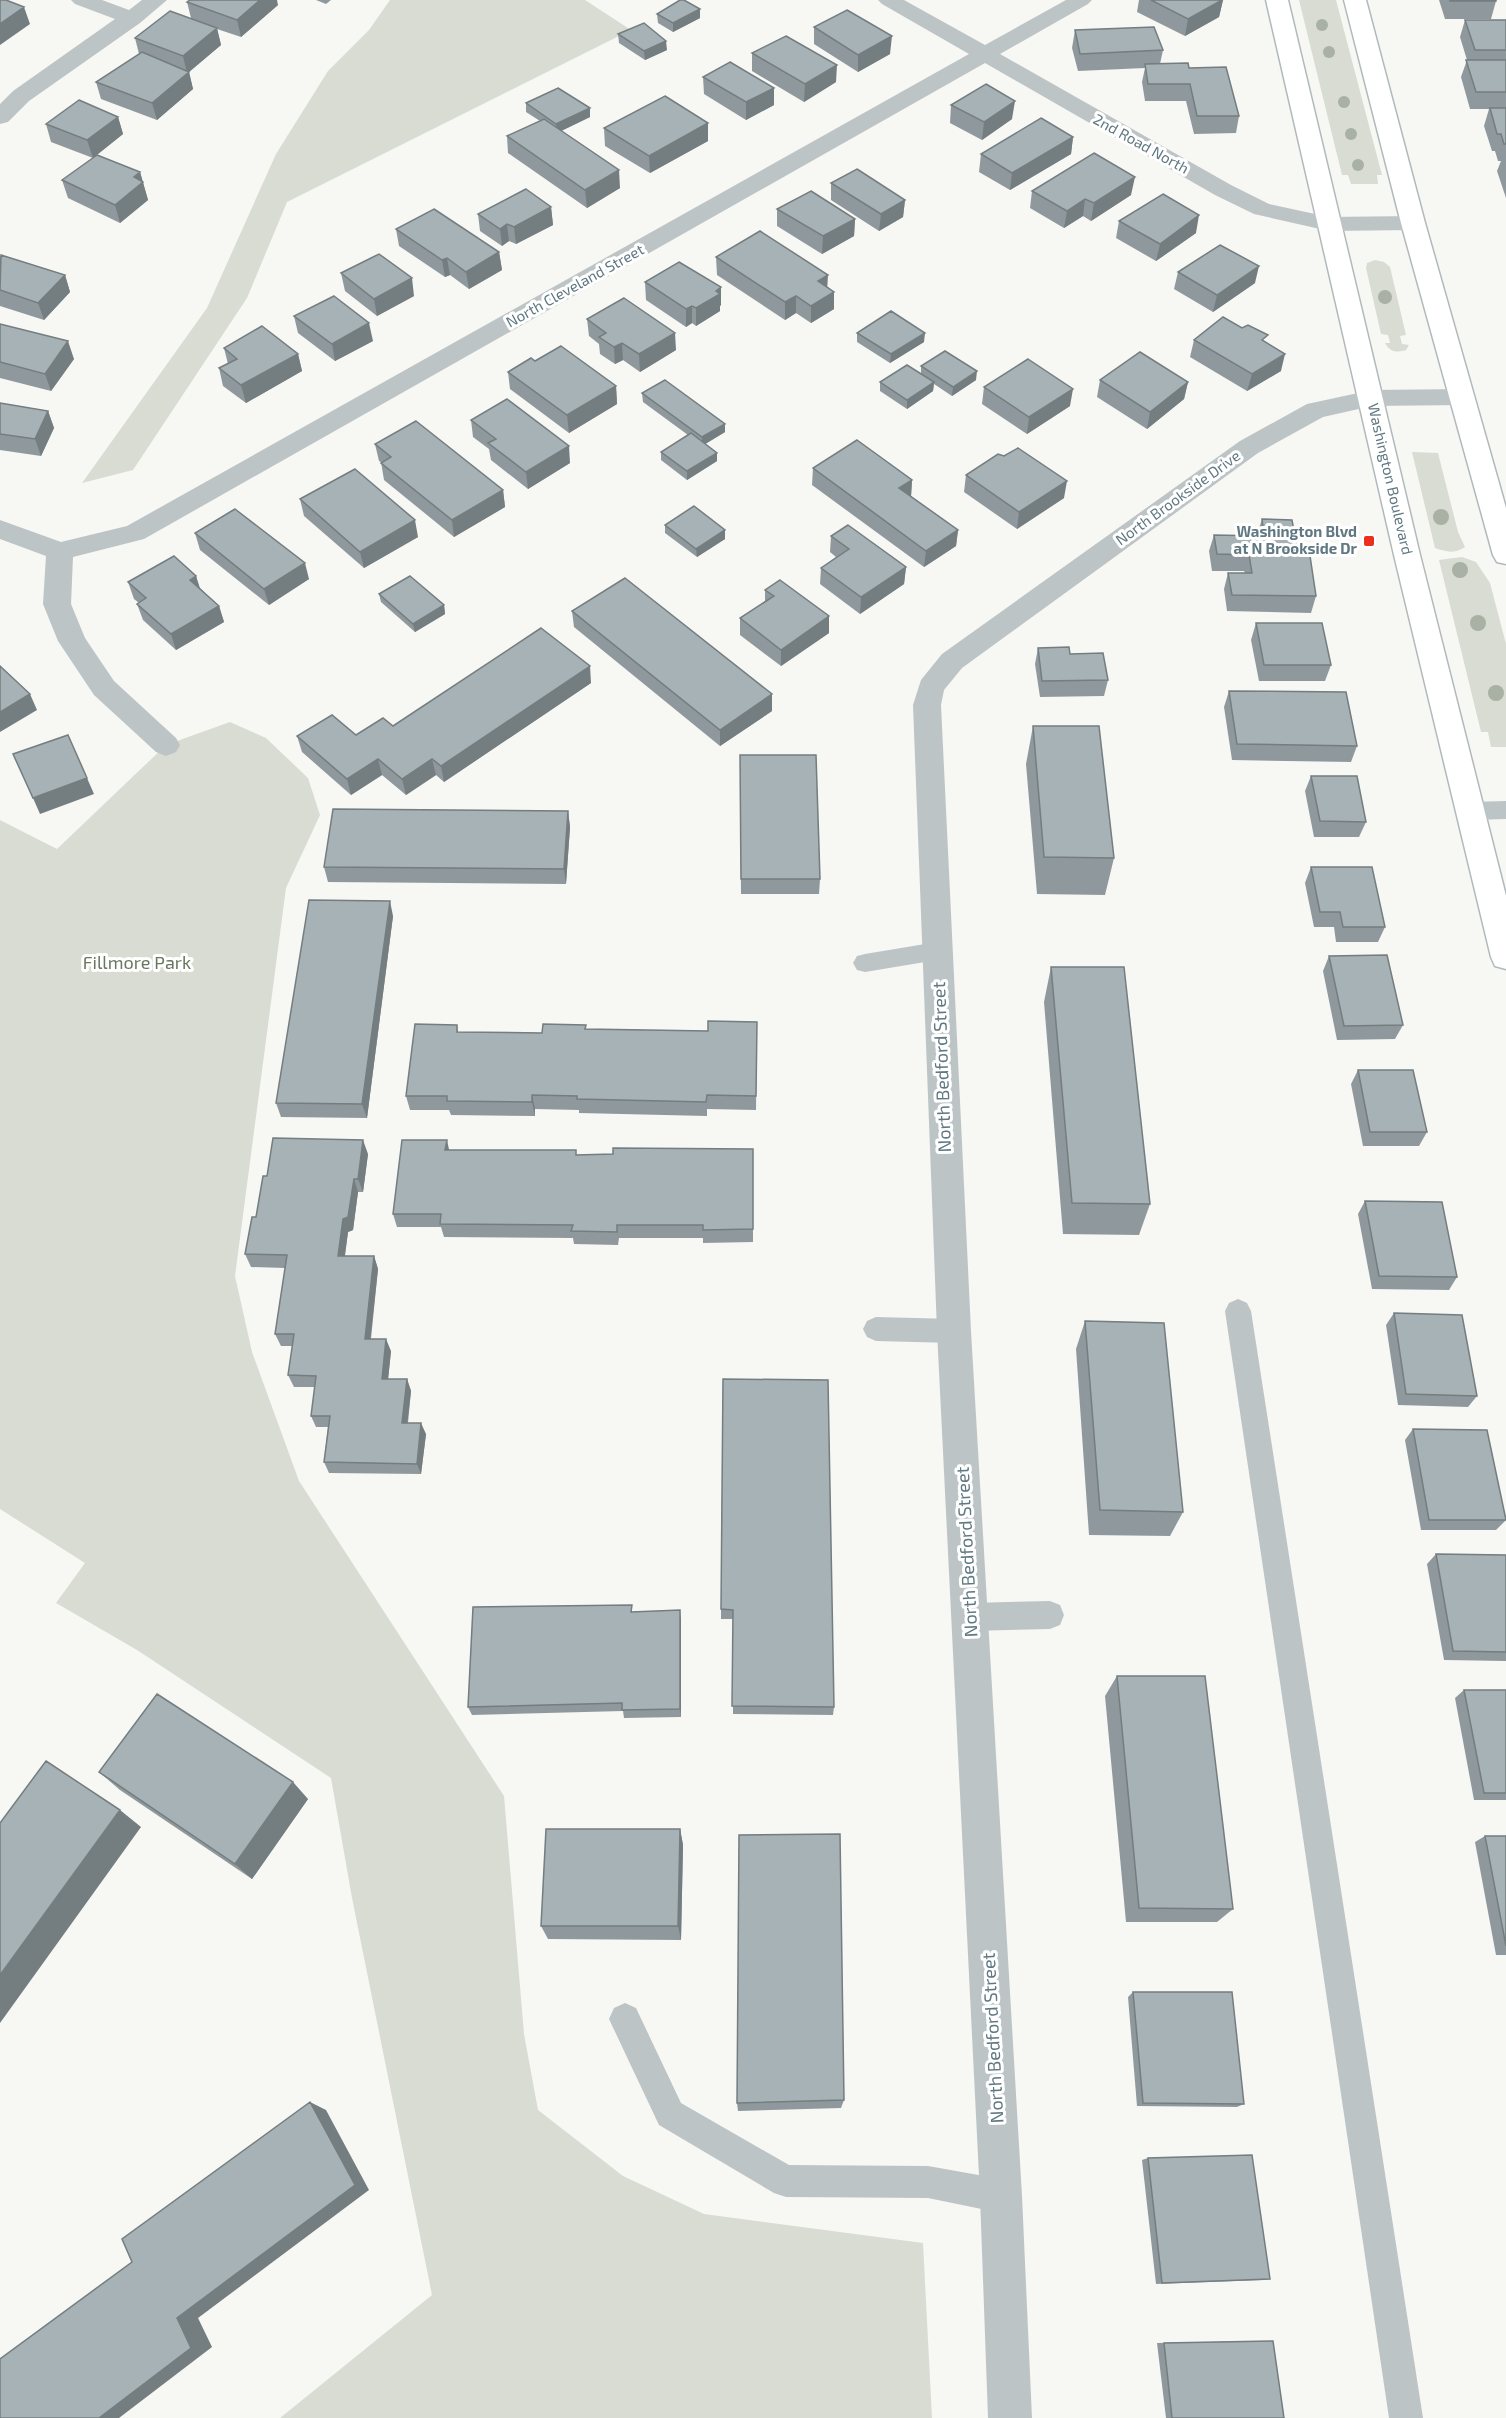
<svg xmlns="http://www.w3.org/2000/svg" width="1506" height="2418" viewBox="0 0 1506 2418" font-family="'Exo 2',sans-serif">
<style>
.green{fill:#d8dcd3}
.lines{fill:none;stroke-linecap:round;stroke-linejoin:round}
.primary-casing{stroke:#b2b9bc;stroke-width:3}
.lane{fill:#bdc4c6;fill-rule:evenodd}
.street{fill:#bdc4c6;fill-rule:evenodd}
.primary{fill:#fff;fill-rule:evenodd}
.tree{fill:#a8b1a3}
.wall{fill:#8f999d}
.shaded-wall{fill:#747d7f}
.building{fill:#a6b2b6;stroke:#747d7f;stroke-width:1.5}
.poi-dot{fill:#ed2e1e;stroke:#fff;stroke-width:2}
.labels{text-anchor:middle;stroke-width:6;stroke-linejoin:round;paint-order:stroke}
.far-street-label{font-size:15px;fill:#607881;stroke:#fff}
.far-poi-label{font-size:15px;font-weight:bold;fill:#607881;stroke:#fff;text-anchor:end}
.park-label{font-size:18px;fill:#687860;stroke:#fff}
.street-label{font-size:18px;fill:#607881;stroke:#fff}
</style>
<rect width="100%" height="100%" fill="#f7f7f4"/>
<path class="green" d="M390,0H585L631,30L287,202L247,298L133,470L82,483L207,308L276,154L328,71L369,30Z
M1299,0H1336L1382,175H1377L1378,184H1351L1348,175H1342Z
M1375,260L1384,262L1390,267L1406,335L1400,336L1402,344L1409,345L1406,350C1396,353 1390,352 1385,343H1390L1388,335L1381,334L1366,268L1367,263Z
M1412,452L1438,453L1458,532L1465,547C1454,554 1447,552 1435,548Z
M1462,557L1476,562L1490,583L1506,644V747H1491L1488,732H1481L1439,560Z
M230,722L266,738L308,778L320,815L286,888L235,1276L252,1352L299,1481L504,1796L524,2034L538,2110L623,2176L704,2214L923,2243L932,2418H280L432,2295L352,1898L331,1778L137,1650L56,1603L85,1563L0,1509V820L57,849L166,745Z"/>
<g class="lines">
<g class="primary-casing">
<path id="primary" d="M1266,0H1288L1420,555L1506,896V969L1495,966L1491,957L1394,555Z
M1344,0H1366L1425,223L1506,508V564L1497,562L1493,555L1401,223Z"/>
</g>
<path class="lane" d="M1506,801V819L1470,820L1462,817L1459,811L1462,805L1470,802Z
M937,942L945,944L949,951L945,958L937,960L865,972L857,970L853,963L857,956L865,954Z
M1238,1299L1247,1303L1251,1311L1423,2418H1389L1225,1311L1229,1303Z
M876,1317L954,1319L963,1323L967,1331L963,1339L954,1343L876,1341L867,1337L863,1329L867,1321Z
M1050,1601L1060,1605L1064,1615L1060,1625L1050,1629L971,1631L961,1627L957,1617L961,1607L971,1603Z
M625,2003L636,2008L681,2103L789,2165L928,2166L1001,2179L1013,2184L1018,2196L1013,2208L1001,2213L928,2198L786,2197L774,2193L659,2125L609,2019L614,2008Z"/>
<path class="street" d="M71,0H102L129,10L142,0H167L140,23L29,101L8,122L0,124V104L13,91L115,19L75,4Z
M878,0H904L985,45L1066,0H1092L1088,4L1000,54L1231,185L1269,204L1329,217L1413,216L1421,218L1425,223L1421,228L1413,230L1329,231L1254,214L1215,195L985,63L144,539L73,557L71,604L85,638L114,681L176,738L180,745L176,752L166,756L156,752L94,695L58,641L43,604L46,556L0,539V520L61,542L127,526L969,54L882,4Z
M1463,389L1472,391L1475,397L1472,403L1463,405L1372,406L1323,417L1258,453L962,668L944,690L941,705L971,1331L1022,2196L1032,2418H988L980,2196L937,1331L913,705L921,680L942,654L1240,441L1307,404L1372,390Z"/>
<use href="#primary" class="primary"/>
</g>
<g class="tree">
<circle cx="1322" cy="25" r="6"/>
<circle cx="1329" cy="52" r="6"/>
<circle cx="1344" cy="102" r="6"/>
<circle cx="1351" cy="134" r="6"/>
<circle cx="1358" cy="165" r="6"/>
<circle cx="1385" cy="297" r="7"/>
<circle cx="1441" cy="517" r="8"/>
<circle cx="1460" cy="570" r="8"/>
<circle cx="1478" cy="623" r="8"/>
<circle cx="1496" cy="693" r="8"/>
</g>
<path class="wall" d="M316,0H331L326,4Z
M1139,0H1223L1219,17L1185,36L1137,12Z
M1439,0H1496V1L1491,19H1445Z
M187,2L278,5L241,37L217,29L221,45L189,72L193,89L157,120L101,99L96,82L139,54L135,38L191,18Z
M657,14L700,18L673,32L658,23Z
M1465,20H1506V198L1497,171L1501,161H1498L1495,151H1492L1484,126L1489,109H1470L1461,77L1467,60L1460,37Z
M814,27L890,54L858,72L814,44Z
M1075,30L1163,50L1160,64L1189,68L1239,116L1236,133L1194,134L1186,101H1145L1142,82L1145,68L1078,71L1072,48Z
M618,34L667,50L645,60L619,43Z
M752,53L836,82L804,102L752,71Z
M703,77L774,88V105L746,120L704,94Z
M526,103L590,117L561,131L620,188L587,208L508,153L507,136L540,121L526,112Z
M951,105L1012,119L982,140L950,123Z
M118,117L123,134L93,158L51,142L46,124Z
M708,123V141L650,173L605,146L604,128Z
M1073,137L1071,154L1010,190L979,172L981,154Z
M140,172L148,200L120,223L68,198L62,180Z
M831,183L905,200L903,217L879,231L831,200Z
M1032,191L1131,195L1091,221L1083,216L1064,228L1030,208Z
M551,207L553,225L516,244L509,241L502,246L480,231L478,214Z
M777,209L855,219L854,236L822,254L777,226Z
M1119,221L1196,233L1156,261L1116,238Z
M396,229L499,252L502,270L469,289L450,275L445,277L399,246Z
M0,256L65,275L70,292L44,320L0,306Z
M716,257L828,287L834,292V309L811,323L796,313L785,320L717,275Z
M1178,272L1255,283L1213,312L1174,289Z
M341,273L414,296L377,316L345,291Z
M645,282L721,287V305L720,306V311L696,326L692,323L686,327L646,300Z
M294,316L373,341L335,361L298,333Z
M587,319L676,350L640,372L623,360L615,364L600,354L599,344L589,336Z
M0,324L74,359L51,391L0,378Z
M857,333L924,342L890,363L857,342Z
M1194,340L1266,342L1281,371L1247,391L1190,357Z
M224,348L298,354L302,371L246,403L223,386L219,368L228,364Z
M535,361L616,386L617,404L569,433L510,389L508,372Z
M921,366L976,380L952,396L934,384L933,391L907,409L880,391V382L921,374Z
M1100,380L1188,382L1184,399L1147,429L1097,397Z
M984,387L1070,406L1027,434L982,404Z
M642,393L725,432L705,444L717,453V461L687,480L661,460V452L688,435L643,402Z
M0,403L48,411L54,428L41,456L0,450Z
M471,420L570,463L528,489L491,460L489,449L473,437Z
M375,444L503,490L505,507L454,537L384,480L381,462L379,461Z
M813,468L912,480L911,496L958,530L956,546L924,567L812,485Z
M966,475L1064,498L1017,529L964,492Z
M300,499L418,537L364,568L304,516Z
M1262,519L1298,554L1316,596L1311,613L1227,611L1224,589L1228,573H1245L1244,571H1212L1209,551L1214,535H1257Z
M665,525L725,530V539L697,557L665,533Z
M195,533L309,579L269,605L200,550Z
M831,536L906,567L904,584L860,614L820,584L821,568L836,557L830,552Z
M196,576L200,588L219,606L224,622L176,650L143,620L137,604L139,603L134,599L128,582Z
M765,590L829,616V633L781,666L740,635V618L765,602Z
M379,594L444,605L445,614L415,632L381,602Z
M572,611L772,711L720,746L574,627Z
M1256,623L1331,665L1325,681H1259L1251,640Z
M1038,648L1070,654L1108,680L1104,696L1040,697L1035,664Z
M591,683L444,782L436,775L406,795L382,775L351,795L302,752L297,736L356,735L393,726Z
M1229,691L1357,746L1351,762L1232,760L1224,707Z
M1033,726L1114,858L1105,895L1037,894L1026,764Z
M740,755L820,879L819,894H741Z
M1311,776L1366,822L1359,837H1314L1305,791Z
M568,811L570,827L566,884L328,882L324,867Z
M1311,867L1385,927L1378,942H1336L1334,927H1314L1305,883Z
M393,916L367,1118L281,1117L276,1103Z
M1329,956L1403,1025L1395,1039L1337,1040L1323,971Z
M1051,967L1150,1204L1139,1235L1063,1234L1044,1002Z
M757,1022L756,1110L707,1109V1116L579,1113V1110L535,1109V1116L451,1115L449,1110H410L406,1096L457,1025L458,1032L542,1033L586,1029L708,1031Z
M1358,1070L1427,1132L1419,1146H1363L1351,1084Z
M753,1149V1242L703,1243V1238H619L618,1245L574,1244L573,1238L444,1237L441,1227H397L393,1214L449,1150L576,1155L613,1154Z
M368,1154L363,1192H358L353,1230L348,1232L345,1256H374L378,1269L371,1339L391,1351L388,1379H407L411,1391L408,1423L426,1434L421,1474L329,1473L324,1462L328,1427H316L311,1416L315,1387H294L288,1375L293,1346H281L275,1334L285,1268L251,1267L245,1254L256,1217L267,1176Z
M1365,1201L1457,1277L1449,1290L1372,1289L1358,1214Z
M1394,1313L1477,1396L1468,1407L1398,1405L1386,1325Z
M1085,1321L1183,1512L1170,1536L1089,1535L1076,1349Z
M723,1379L834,1707L833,1715L733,1714V1619H721V1609Z
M1413,1429L1506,1520L1496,1530H1421L1405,1440Z
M1436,1554L1506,1555V1661L1444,1660L1427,1564Z
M633,1612L681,1620V1717L624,1718L623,1711L472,1715L468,1707Z
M1117,1676L1233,1909L1217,1922H1126L1105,1696Z
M1464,1690H1506V1800H1474L1455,1698Z
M99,1772L308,1799L252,1879L120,1790Z
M680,1829L683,1845L681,1940L548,1939L541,1926Z
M1485,1836H1506V1955H1496L1475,1842Z
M1133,1992L1244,2104L1237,2107L1137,2106L1128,1997Z
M844,2100L841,2108L738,2111L737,2103Z
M1148,2158L1262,2280L1156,2284L1142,2160Z
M1265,2341H1273L1284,2418H1166L1157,2343Z"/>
<path class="shaded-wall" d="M260,0H277L278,5L241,37L237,20Z
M1223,0L1219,17L1185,36L1188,19Z
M24,7L30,24L0,45V24Z
M700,9V18L673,32V23Z
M217,28L221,45L189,72L193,89L157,120L152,103L187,73L183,56Z
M892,36L890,54L858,72V55Z
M666,41L667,50L645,60L644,51Z
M837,65L836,82L804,102L805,84Z
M774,88V105L746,120V102Z
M1015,101L1012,119L982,140L984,122Z
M590,108V117L557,133L556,124Z
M118,117L123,134L93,158L87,140Z
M708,123V141L650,173L649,156Z
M1073,137L1071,154L1010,190L1012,173Z
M619,170L620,188L587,208L585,190Z
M140,172L148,200L120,223L115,205L134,177Z
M1135,177L1131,195L1091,221L1094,203Z
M1085,199L1083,216L1064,228L1067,211Z
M905,200L903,217L879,231L881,214Z
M551,207L553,225L516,244L514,227Z
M1199,215L1196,233L1156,261L1160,244Z
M855,219L854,236L822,254L823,236Z
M507,224L509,241L502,246L500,229Z
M499,252L502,270L469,289L466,272Z
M447,258L450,275L445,277L442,260Z
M1259,266L1255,283L1213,312L1217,295Z
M65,275L70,292L44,320L38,303Z
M828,275L827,292L818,281Z
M412,278L414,296L377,316L374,299Z
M721,287V305L720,306V311L696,326V308L716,291Z
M834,292V309L811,323V306Z
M796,296V313L785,320V302Z
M692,306V323L686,327V309Z
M369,323L373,341L335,361L332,344Z
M675,333L676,350L640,372L639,354Z
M925,333L924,342L890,363L891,354Z
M68,341L74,359L51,391L45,374Z
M622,343L623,360L615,364L614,347Z
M298,354L302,371L246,403L241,385Z
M1285,354L1281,371L1247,391L1252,374Z
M977,371L976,380L952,396L953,387Z
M934,382L933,391L907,409V400Z
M1188,382L1184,399L1147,429L1150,412Z
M616,386L617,404L569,433L567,415Z
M1073,389L1070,406L1027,434L1029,417Z
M48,411L54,428L41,456L35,439Z
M725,424V432L702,446V437Z
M569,446L570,463L528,489L526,472Z
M717,453V461L687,480V471Z
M912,480L911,497L899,488Z
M1067,481L1064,498L1017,529L1019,512Z
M503,490L505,507L454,537L452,520Z
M415,520L418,537L364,568L360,552Z
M725,530V539L697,557L696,549Z
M958,530L956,546L924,567L926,551Z
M305,563L309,579L269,605L264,589Z
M906,567L904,584L860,614L861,597Z
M196,576L201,593L190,580Z
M444,605L445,614L415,632L413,624Z
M219,606L224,622L176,650L171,634Z
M829,616V633L781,666V650Z
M590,666L591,683L444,782L441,766Z
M30,694L37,710L0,732V712Z
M772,694V711L720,746V730Z
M378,759L382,775L351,795L347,779Z
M432,759L436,775L406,795L402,779Z
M87,778L94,794L40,814L33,798Z
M568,811L570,827L566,884L564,869Z
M390,901L393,916L367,1118L362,1104Z
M532,1095L535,1109V1116L532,1102Z
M363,1140L368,1154L363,1192L358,1179Z
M447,1140L450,1154L445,1150Z
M354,1179L358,1192L353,1230L348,1232L343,1268L338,1256L343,1219Z
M374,1256L378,1269L369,1351L365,1339Z
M386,1339L391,1351L387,1390L382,1379Z
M407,1379L411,1391L406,1434L402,1423Z
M421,1423L426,1434L421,1474L417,1464Z
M680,1610L681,1620V1717L680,1709Z
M293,1782L308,1799L252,1879L235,1864Z
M120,1810L141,1827L0,2023V1975Z
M680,1829L683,1845L681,1940L678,1926Z
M310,2102L326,2110L369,2190L198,2318L212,2347L119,2418H99L177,2318Z"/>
<path class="building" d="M0,0H6L24,7L0,24Z
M190,0H260L237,20L187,2Z
M680,0H684L700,9L673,23L657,14Z
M1151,0H1222L1188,19Z
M1450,0H1496V1H1450Z
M847,10L892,36L858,55L814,27Z
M170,11L217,28L183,56L135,38Z
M1465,20H1506V50H1475Z
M644,23L666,41L644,51L618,34Z
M1154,27L1163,50L1080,54L1075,30Z
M786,36L837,65L805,84L752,53Z
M142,52L189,72L152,103L96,82Z
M1466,60H1506V92H1476Z
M730,62L774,88L746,102L703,77Z
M1188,63L1189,68L1226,67L1239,116H1197L1190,84H1148L1145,64Z
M986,84L1015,101L984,122L951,105Z
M558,88L590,108L556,124L526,103Z
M665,96L708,123L649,156L604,128Z
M79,100L118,117L87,140L46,124Z
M1490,108H1506V144H1504L1501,134H1497Z
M1041,118L1073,137L1012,173L981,154Z
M544,119L619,170L585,190L507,136Z
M1094,153L1135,177L1094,203L1085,199L1067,211L1032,191Z
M97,155L140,172L134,177L143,182L115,205L62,180Z
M857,169L905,200L881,214L831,183Z
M526,189L551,207L514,227L507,224L500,229L478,214Z
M811,191L855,219L823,236L777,209Z
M1163,194L1199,215L1160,244L1119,221Z
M434,209L499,252L466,272L447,258L442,260L396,229Z
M760,231L828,275L818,281L834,292L811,306L796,296L785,302L716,257Z
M1220,245L1259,266L1217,295L1178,272Z
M379,254L412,278L374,299L341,273Z
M1,255L65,275L38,303L0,290Z
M679,262L721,287L716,291L720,294L696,308L692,306L686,309L645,282Z
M334,296L369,323L332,344L294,316Z
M624,298L675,333L639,354L622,343L614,347L599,337L606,333L587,319Z
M891,311L925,333L891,354L857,333Z
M1223,317L1242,328L1248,325L1268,335L1262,340L1285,354L1252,374L1194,340Z
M0,324L68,341L45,374L0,362Z
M262,326L298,354L241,385L219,368L237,359L224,348Z
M561,346L616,386L567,415L508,372L531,358L535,361Z
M945,351L977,371L953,387L921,366Z
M1140,352L1188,382L1150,412L1100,380Z
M1028,359L1073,389L1029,417L984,387Z
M907,365L934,382L907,400L880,382Z
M665,380L725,424L702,437L642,393Z
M507,399L569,446L526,472L488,443L496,439L471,420Z
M0,403L48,411L35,439L0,434Z
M416,421L503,490L452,520L381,463L391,457L375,444Z
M691,433L717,453L687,471L661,452Z
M857,440L912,480L899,488L958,530L926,551L813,468Z
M1018,448L1067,481L1019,512L966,475L998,454L1004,456Z
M355,469L415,520L360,552L300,499Z
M694,506L725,530L696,549L665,525Z
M235,509L305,563L264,589L195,533Z
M1262,519L1292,520L1298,554L1310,556L1316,596L1232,595L1228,573H1252L1249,555L1217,554L1214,535L1264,536Z
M848,525L906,567L861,597L821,568L849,549L831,536Z
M174,556L196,576L190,580L219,606L171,634L137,604L146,598L128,582Z
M410,576L444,605L413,624L379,594Z
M625,578L772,694L720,730L572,611Z
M780,580L829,616L781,650L740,618L774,596L765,590Z
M1256,623H1322L1331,665H1264Z
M541,628L590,666L441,766L432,759L402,779L378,759L347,779L297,736L332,715L356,735L383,718L393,726Z
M1069,647L1070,654L1103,653L1108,680L1042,681L1038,648Z
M0,666L30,694L0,712Z
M1229,691L1346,692L1357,746L1237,744Z
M1033,726H1099L1114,858L1044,857Z
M68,735L87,778L33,798L13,754Z
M740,755H816L820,879H741Z
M1311,776H1357L1366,822L1320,821Z
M333,809L568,811L564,869L324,867Z
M1311,867H1372L1385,927H1343L1340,912H1320Z
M309,900L390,901L362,1104L276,1103Z
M1387,955L1403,1025L1344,1026L1329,956Z
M1051,967H1124L1150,1204L1072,1203Z
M708,1021L757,1022L756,1096L707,1095L706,1102L577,1099V1096L532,1095V1102L447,1101V1096H406L415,1024L457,1025V1032L542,1033L543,1024L586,1025L585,1029L708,1031Z
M1358,1070H1413L1427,1132H1370Z
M273,1138L363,1140L358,1179H354L348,1217L343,1219L338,1256H374L365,1339H386L382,1379H407L402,1423H421L417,1464L324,1462L330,1416H311L316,1376L288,1375L294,1334H275L287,1255L245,1254L252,1217H256L263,1176H267Z
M402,1140H447L445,1150H576V1155L613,1154V1148L753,1149V1229L703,1230V1225H617V1232L571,1231L573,1225L440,1224L441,1214H393Z
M1365,1201L1442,1202L1457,1277L1379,1276Z
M1394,1313L1462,1315L1477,1396L1406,1394Z
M1085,1321L1164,1323L1183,1512L1100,1510Z
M723,1379L828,1380L834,1707L732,1706L733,1610L721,1609Z
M1413,1429L1487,1430L1506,1520H1429Z
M1436,1554L1506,1555V1652L1453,1651Z
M632,1605L631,1612L680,1610V1709L622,1710V1703L468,1707L473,1607Z
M1117,1676H1205L1233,1909L1139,1908Z
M1464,1690H1506V1793H1484Z
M157,1694L293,1782L235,1864L99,1772Z
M46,1761L120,1810L0,1975V1823Z
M546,1829H680L678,1926H541Z
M840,1834L844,2100L737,2103L739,1835Z
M1485,1836H1506V1946Z
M1133,1992H1232L1244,2104L1143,2103Z
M310,2102L355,2185L177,2318L191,2348L99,2418H0V2359L132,2262L122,2239Z
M1252,2155L1270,2279L1162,2283L1148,2158Z
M1273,2341L1284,2418H1172L1164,2343Z"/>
<rect class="poi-dot" x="1363" y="535" width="12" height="12" rx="3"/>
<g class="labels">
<g class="far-street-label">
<text transform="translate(1141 144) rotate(29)" y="5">2nd Road North</text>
<text transform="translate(575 286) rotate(-29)" y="5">North Cleveland Street</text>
<text transform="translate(1390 479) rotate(77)" y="5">Washington Boulevard</text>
<text transform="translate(1178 498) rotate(-36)" y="5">North Brookside Drive</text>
</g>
<g class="far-poi-label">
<text x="1357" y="537">Washington Blvd<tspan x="1357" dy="17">at N Brookside Dr</tspan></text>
</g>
<g class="park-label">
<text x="137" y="969">Fillmore Park</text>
</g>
<g class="street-label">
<text transform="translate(942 1067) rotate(-92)" y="6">North Bedford Street</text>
<text transform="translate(967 1552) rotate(-93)" y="6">North Bedford Street</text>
<text transform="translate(993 2038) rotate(-93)" y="6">North Bedford Street</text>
</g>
</g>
</svg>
